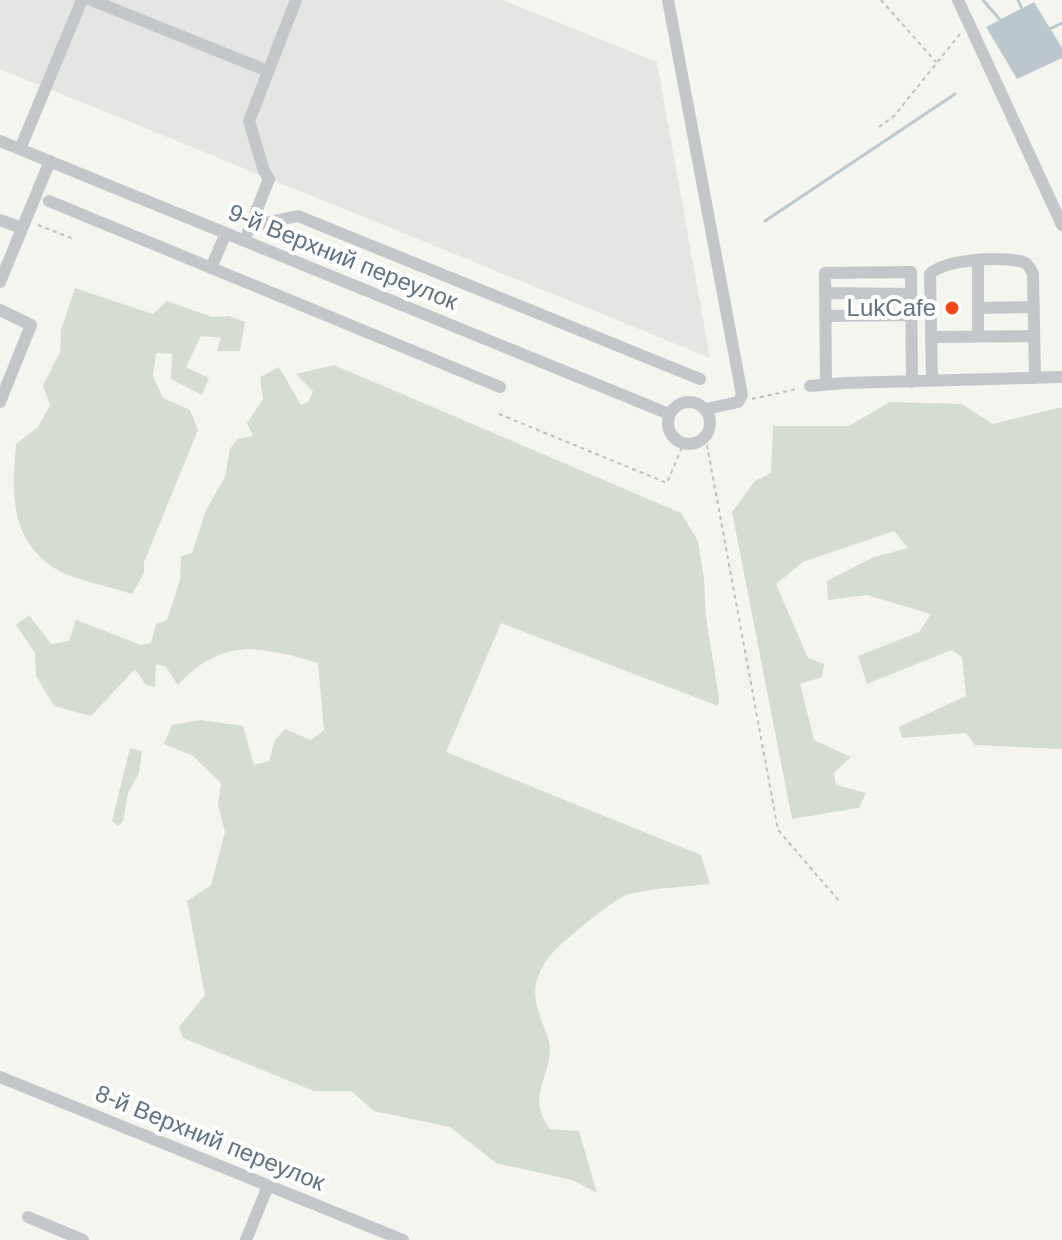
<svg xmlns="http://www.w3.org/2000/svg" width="1062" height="1240" viewBox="0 0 1062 1240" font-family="Helvetica,sans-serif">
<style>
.built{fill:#e5e6e4}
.green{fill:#d5dcd1}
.water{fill:#bcc8cd}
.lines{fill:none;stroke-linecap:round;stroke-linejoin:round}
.stream{stroke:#bcc8cd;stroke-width:3}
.path{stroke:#bdbfc1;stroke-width:2;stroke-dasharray:4 4;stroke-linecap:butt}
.minor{stroke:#c3c7ca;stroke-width:12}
.poi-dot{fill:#ee4a16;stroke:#fff;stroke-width:3}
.labels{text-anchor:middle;stroke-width:8;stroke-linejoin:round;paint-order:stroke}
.street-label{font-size:24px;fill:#617483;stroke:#fff}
.poi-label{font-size:24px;fill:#617483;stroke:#fff;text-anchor:end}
</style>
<rect width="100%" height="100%" fill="#f5f5f0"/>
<path class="built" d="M0,0H503L657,62L710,358L0,69Z"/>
<path class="green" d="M75,288L153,314L167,301L212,317L229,316L245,322L240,351H217L221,338L201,336L186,367L209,378L202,395L171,379L172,354L156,353L153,376L163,398L190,410L198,430L144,562V573L132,594C111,587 71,579 54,568C9,538 12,492 16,444L38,427L50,405L43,386L60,352L61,330Z
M334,365L681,513L698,541L704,579L706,617L719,698L718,706L501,623L446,752L701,855L710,884C686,887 648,888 626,895C613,900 559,944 550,956C545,961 538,975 536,983C531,1008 549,1030 550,1048C550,1079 526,1098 550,1129L579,1131L597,1193L572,1180L496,1163L450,1127L374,1111L351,1091H314L183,1038L179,1027L205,995L187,901L211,885L225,832L218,804L221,783L193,756L164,744L172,725L201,720L243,726L254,765L269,761L275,740L285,729L311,740L324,730L318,663C260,646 223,637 178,685L166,667L156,664L155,687L146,685L135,669L91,716L54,706L36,676L35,653L16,625L29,615L51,644L69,641L76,620L141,645L151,643L156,624L167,620L180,580L181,556L192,553L206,510L225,477L230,449L237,439L253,436L247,423L263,399L260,377L279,367L301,405L308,402L313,391L296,374Z
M890,402L962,404L993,424L1062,407V749L975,745L966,733L902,738L899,727L966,696L962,657L952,650L867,684L858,656L919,632L931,614L867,595L828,600L827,581L874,557L908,548L894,531L803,562L776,584L808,658L824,664L822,677L800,684L814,740L851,757L834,773L836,785L866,793L859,808L792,819L732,512L755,481L771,473L773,426H849Z
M130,748L142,751L139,773L128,793L123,821L118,826L112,821Z"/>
<path class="water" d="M1034,2L1062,48V58L1017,79L986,27Z"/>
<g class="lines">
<path class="stream" d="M983,0L1001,21
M1018,0L1023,11
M1047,30L1062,23
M765,221L955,94"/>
<path class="path" d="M881,0L936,62
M879,127L894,116L960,34
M38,225L74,239
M752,399L797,389
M499,414L667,483L682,447
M707,445L778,830L840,902"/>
<path class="minor" d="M91,0L268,71
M668,0L742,395L738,402L706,409
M958,0L1062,225
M0,141L669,414
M20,149L82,0
M49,201L500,387
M0,220L22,228
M251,226L298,216L700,379
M248,232L269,179L264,171L249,121L296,0
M211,268L226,233
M0,282L50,161
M825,293L911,294
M978,308L1034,307
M0,310L31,325L0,402
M825,316L911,315
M931,337L1034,336
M978,337V261
M932,381L930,274C945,259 998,257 1019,261C1027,262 1030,267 1033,274L1035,378
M826,384L825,273L911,272L912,382
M810,386L845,383L1062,377
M668 423a21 21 0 1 1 42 0a21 21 0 1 1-42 0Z
M0,1077L403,1240
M28,1217L83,1240
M246,1240L268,1186"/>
</g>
<circle class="poi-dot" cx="952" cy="308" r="8"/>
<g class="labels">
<g class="street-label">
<text transform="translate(343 257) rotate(22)" y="8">9-й Верхний переулок</text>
<text transform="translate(210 1138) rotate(22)" y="8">8-й Верхний переулок</text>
</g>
<g class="poi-label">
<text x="936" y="316">LukCafe</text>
</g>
</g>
</svg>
